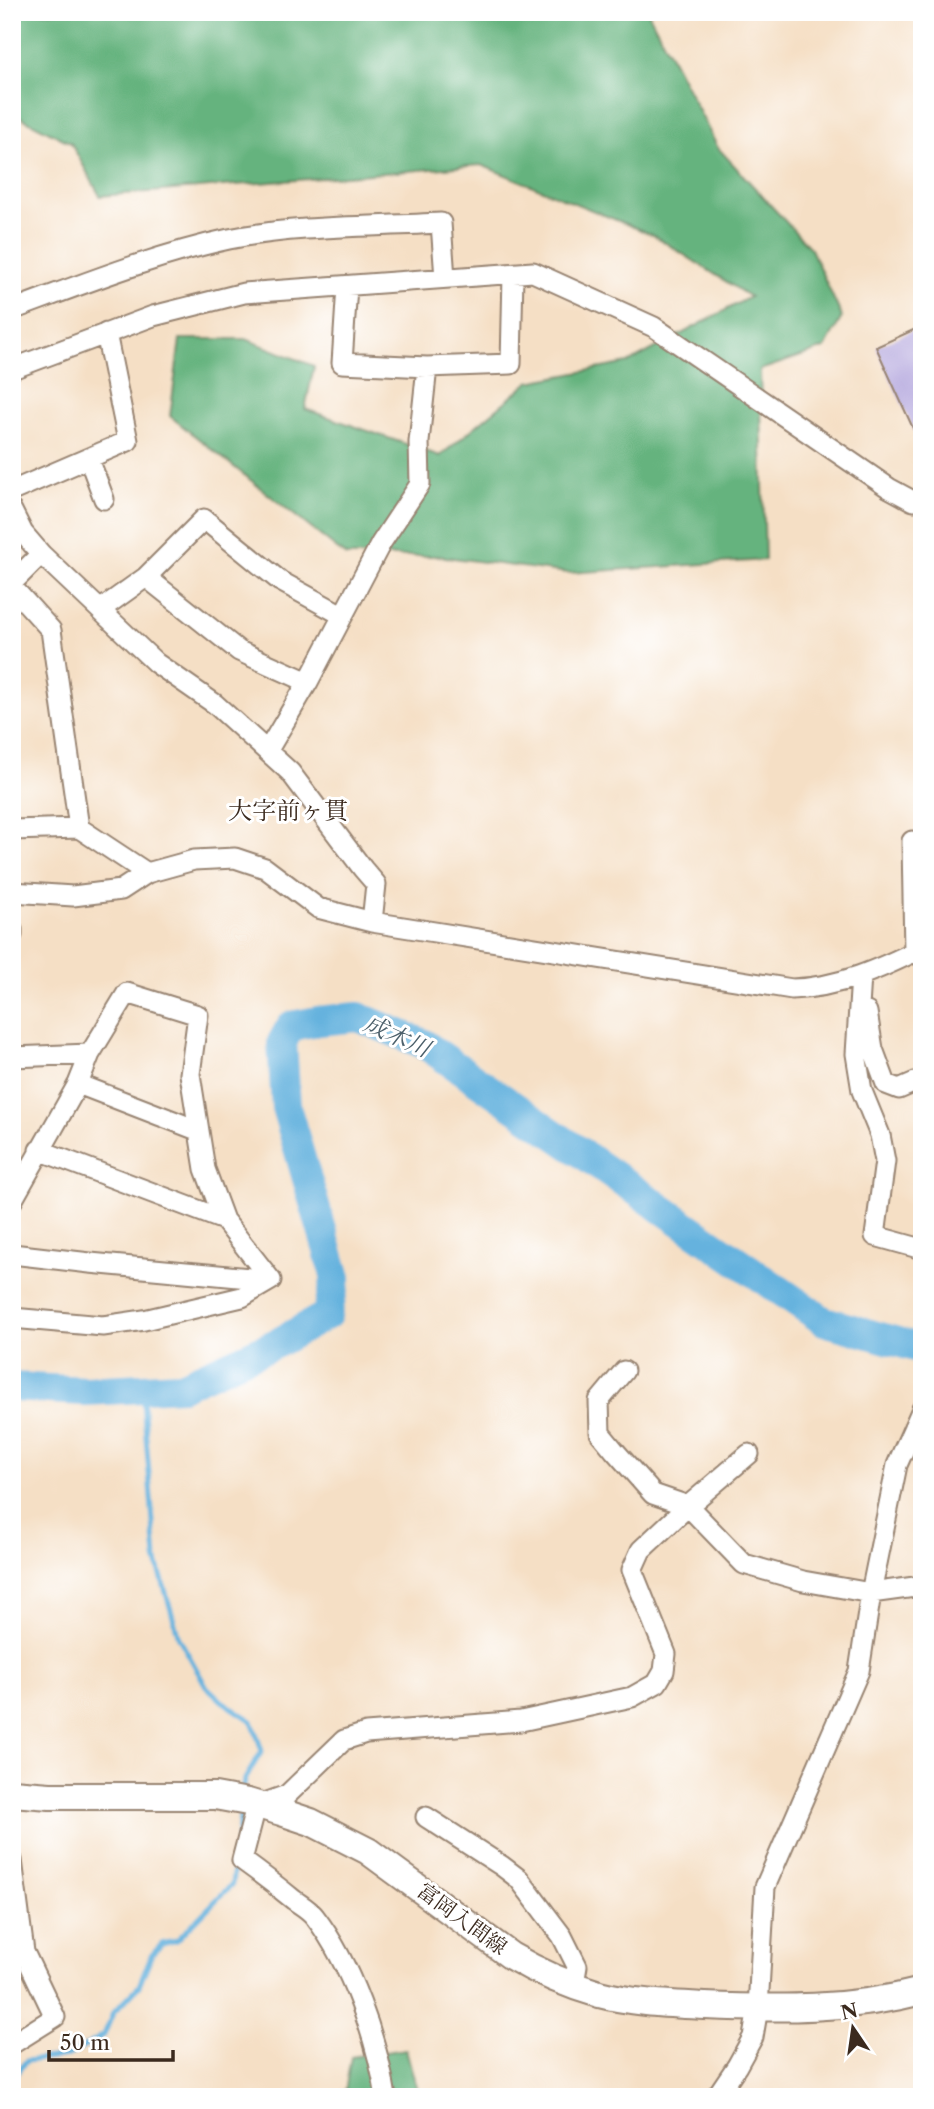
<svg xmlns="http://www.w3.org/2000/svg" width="934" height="2109" viewBox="0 0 934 2109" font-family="'Libre Caslon Text','Noto Serif JP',serif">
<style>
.forest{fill:#65b37e;stroke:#506e4e;stroke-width:2}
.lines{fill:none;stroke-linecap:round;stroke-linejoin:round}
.stream{stroke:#65b2de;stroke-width:5}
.river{stroke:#65b2de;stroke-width:30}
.building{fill:#baaee0}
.street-casing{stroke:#988472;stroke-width:23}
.secondary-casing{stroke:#988472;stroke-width:30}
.street{stroke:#fff;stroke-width:19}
.secondary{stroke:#fff;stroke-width:26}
.labels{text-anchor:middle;stroke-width:6;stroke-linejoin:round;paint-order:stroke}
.street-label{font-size:21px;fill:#3b2a1e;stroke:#fff}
.water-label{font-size:23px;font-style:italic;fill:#4c606b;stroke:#fff}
.quarter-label{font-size:24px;fill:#3b2a1e;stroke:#fff}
</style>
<rect width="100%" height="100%" fill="#fff"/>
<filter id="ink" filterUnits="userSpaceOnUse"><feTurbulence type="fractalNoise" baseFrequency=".0143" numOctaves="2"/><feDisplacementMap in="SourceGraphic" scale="14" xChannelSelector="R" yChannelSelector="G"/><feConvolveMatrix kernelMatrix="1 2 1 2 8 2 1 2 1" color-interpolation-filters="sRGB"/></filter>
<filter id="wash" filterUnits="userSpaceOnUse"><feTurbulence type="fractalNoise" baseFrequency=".00686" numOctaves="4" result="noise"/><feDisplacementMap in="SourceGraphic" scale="28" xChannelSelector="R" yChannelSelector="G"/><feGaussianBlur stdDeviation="1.57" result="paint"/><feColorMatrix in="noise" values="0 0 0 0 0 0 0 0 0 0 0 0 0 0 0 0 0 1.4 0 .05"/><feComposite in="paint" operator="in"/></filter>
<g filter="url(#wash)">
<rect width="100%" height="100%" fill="#f5dfc5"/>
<path class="forest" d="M12,12H648L718,148L811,249L842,317L825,348L760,370L765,560L568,573L438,556H346L170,416L180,339H246L314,366L305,409L440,456L529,382L628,363L750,297L653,235L481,165L100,196L71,143L12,113Z
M406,2049L419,2097H344L351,2057Z"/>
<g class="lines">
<path class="stream" d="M142,1388L156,1558L179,1638L206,1686L222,1701L252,1721L262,1751L245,1779L244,1786
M237,1845L240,1816
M12,2079L26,2061L68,2056L104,2035L113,2013L139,1986L151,1956L162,1944L177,1940L232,1884L235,1858"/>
<path class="river" d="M12,1387L85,1391L181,1386L279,1342L327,1315L336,1278L286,1107L282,1042L291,1026L318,1021L358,1017L424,1044L824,1321L922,1349"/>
</g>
<g id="blocks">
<path class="building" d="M922,326V448L876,347Z"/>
</g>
</g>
<g filter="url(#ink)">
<use href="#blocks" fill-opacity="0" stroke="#988472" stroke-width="2"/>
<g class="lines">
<g class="street-casing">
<path id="street" d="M347,286L342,363L427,367L511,364L513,274
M12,310C83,284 155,255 229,239C298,225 371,227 441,223L445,278
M12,369L153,316L244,293L533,272L654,327L889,488L913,501L922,500
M89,459L104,499
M12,491L128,441L106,333
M12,511L23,533L41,554L156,663L215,704L290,772L363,869L376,884L372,922
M146,577L239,651L308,682
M12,583L41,554
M12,587L51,630L79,828
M100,610L146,577L204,519L280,581L342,615
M268,750L308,682L381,543L420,484L419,442L427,367
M12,830L79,828L147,873
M912,841L914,952L922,957
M12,892L73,896L121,890L147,873L194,860L235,858L265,868L318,908L372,922L792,989C838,988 882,968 922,948
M12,930V935
M861,976L856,1054L862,1091L880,1135L885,1161L875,1236L922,1249
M867,1012L873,1049L886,1084L899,1089L922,1079
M12,1057L90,1054
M78,1084L197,1130
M39,1150L224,1220
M12,1201L78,1084L90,1054L127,993L198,1015L190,1074L205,1169L224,1220L271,1280
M12,1254L90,1263L271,1280
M12,1318L103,1326L144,1320L242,1297L271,1280
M624,1371L599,1401L600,1433L614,1450L653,1494L688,1506L744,1564L803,1581L871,1593L922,1586
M426,1817L502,1866L519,1879L562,1936L577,1966L574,1984
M12,1860L24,1952L55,2017L12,2044
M386,2097C377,2039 351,1964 315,1917C310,1910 301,1905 294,1900C277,1886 260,1873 242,1860L254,1814L259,1805L287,1795L344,1740L366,1733L521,1721L632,1697L657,1683L664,1671L666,1654L632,1570L641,1550L688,1506L749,1454
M716,2097L737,2066L753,2037L758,2008L765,1887L859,1671L871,1593L897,1465L922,1409"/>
</g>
<g class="secondary-casing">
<path id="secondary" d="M12,1793L50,1796H215L248,1802L281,1812L311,1822L368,1851L511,1956C538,1972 568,1985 599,1994C633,2003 670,2004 705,2006C779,2009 850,2010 922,1991"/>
</g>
<use href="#street" class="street"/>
<use href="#secondary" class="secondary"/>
</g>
</g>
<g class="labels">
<g class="street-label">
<text transform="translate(462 1919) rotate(36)" y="7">富岡入間線</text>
</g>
<g class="water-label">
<text transform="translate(397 1036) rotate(24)" y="8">成木川</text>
</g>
<g class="quarter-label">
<text x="288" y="819">大字前ヶ貫</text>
</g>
</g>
<rect width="934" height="2109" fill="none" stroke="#fff" stroke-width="42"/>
<g transform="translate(853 2028) rotate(347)" stroke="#ffffff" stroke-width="5" paint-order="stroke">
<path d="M0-5L12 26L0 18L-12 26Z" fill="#3b2a1e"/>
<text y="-10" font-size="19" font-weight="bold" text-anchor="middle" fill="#3b2a1e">N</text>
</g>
<path d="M49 2050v10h124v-10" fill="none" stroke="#3b2a1e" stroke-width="3.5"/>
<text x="60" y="2050" font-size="21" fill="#3b2a1e" stroke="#ffffff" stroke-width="5" paint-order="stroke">50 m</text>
</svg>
